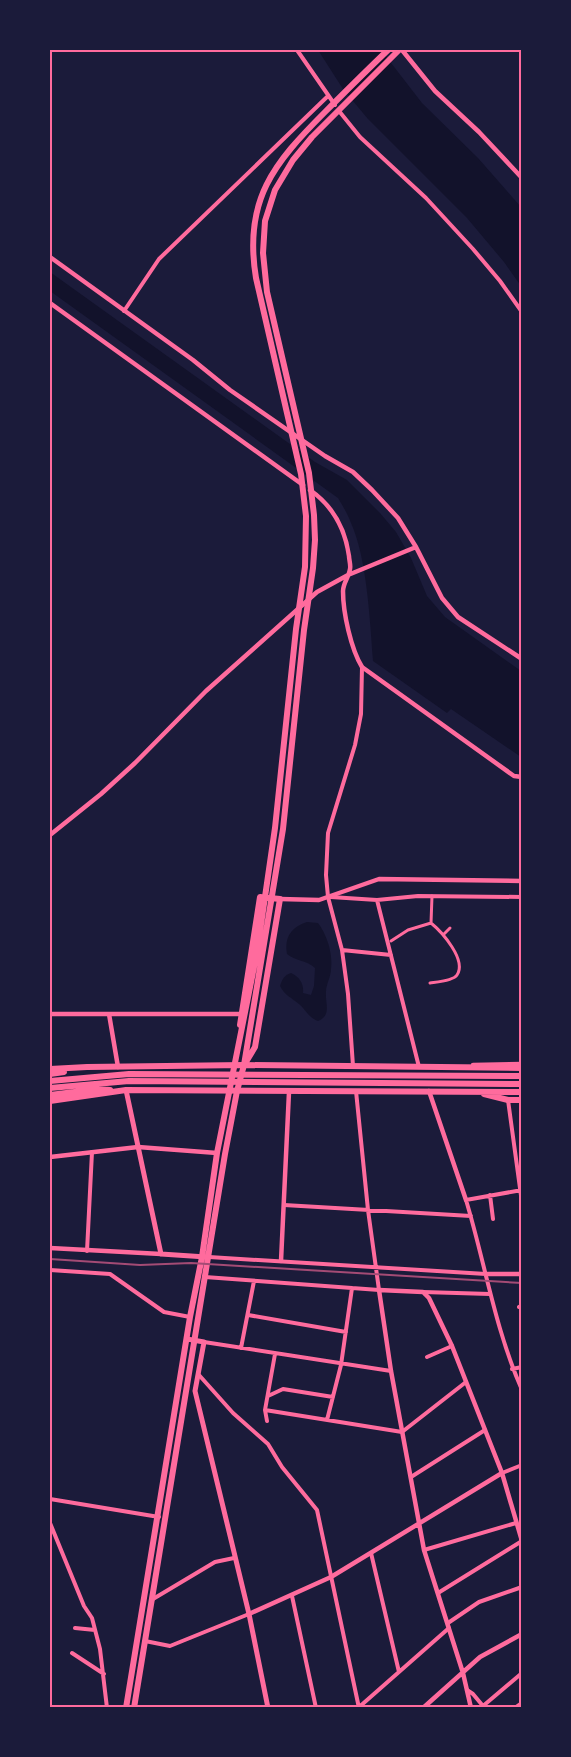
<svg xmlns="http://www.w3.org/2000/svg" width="571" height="1757" viewBox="0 0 571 1757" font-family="'Sofia Sans Condensed',sans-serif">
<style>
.water{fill:#12122b}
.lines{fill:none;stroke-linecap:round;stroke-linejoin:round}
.pedestrian{stroke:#ff6b9d;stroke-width:3}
.minor{stroke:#ff6b9d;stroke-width:4}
.tertiary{stroke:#ff6b9d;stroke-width:4.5}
.secondary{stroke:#ff6b9d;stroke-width:5}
.primary{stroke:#ff6b9d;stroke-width:6}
.trunk{stroke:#ff6b9d;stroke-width:6}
.rail{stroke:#a44b75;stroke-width:2}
.neatline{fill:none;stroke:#ff6b9d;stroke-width:2}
</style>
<rect width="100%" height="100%" fill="#1b1b3a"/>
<path class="water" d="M318,50H381L422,103L478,158L521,207V286L504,262L467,218L368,119L343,89Z
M50,272L315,462L347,480L380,513L396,532L411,558L427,596L445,617L521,671V757L451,709L447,713L373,661C370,622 367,558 351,523C348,515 343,506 338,498L50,291Z
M307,922L318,923C327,935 333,953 331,969C331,977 326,984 326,992C325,1004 332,1015 318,1021C308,1017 306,1010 299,1004C291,997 285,996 280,986C282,980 284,975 291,973C300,977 304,984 303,993L311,995L314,986L315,968C307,960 295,961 287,954C284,938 291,927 307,922Z"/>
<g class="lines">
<path class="pedestrian" d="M444,934L450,928
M391,941L408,930L431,923L432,896
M430,983C437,982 453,981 457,975C467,960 442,932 431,923"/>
<path class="minor" d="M297,50L335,105
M339,111L360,137L426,198L473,249L500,281L522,312
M124,311L159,259L328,96
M331,897L377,900L418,896L522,897
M377,900L419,1067
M342,950L391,955
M353,1066L348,994L342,950L328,897L326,875L328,833L355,745L361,714L362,667
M508,1100L522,1203
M522,1190L466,1200C485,1263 495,1329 522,1390
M490,1195L493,1219
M284,1205L471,1216
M87,1251L92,1152
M209,1257L486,1274
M50,1270L110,1274L164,1312L190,1317
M205,1277L379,1290L368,1210L356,1091
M423,1292L490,1294
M519,1307L522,1306
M248,1315L346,1332
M204,1342L391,1371
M241,1348L254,1281
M427,1357L452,1346
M512,1369L522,1367
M199,1375L233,1413L268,1444L282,1467L317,1510L359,1708
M268,1396L283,1389L333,1397
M265,1410L402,1432L466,1382
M327,1420L341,1365L352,1288
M267,1421L265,1410L275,1354
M502,1473L522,1465
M411,1477L485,1430
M50,1499L159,1517
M50,1523L84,1606L92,1618L100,1649L107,1708
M424,1550L516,1523
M371,1553L399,1672
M438,1593L522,1541
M292,1596L316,1708
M153,1599L215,1562L234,1558
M448,1623L479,1602L522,1587
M75,1628L95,1630
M145,1641L170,1646L249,1614
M72,1653L104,1674
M467,1690L473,1694L483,1706
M483,1706L522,1673
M358,1708L449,1628
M515,1708L522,1703"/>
<path class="tertiary" d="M402,50L435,91L479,132L522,178
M50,257L193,360L230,390L325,456L353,472L372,490L398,518L416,547L442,598L458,617L522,659
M50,303L303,485
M310,490C333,506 345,528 349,556C349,560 351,565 350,569C349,577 343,583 343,591C343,613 351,649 362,667L514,776L522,777
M50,835L101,794L135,763L206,691L317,592L348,575L416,547
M280,899L319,900L379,879L522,881
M50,1014H241
M109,1014L118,1067
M473,1065L522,1064
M429,1091L466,1200
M50,1157L138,1147L217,1153
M50,1248L161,1254
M281,1261L289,1092
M486,1274H522
M249,1614L331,1577L502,1473
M423,1708L480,1657L522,1634
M471,1708L463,1673L424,1550L391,1371L379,1290L423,1292L429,1298L452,1346L502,1473L522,1541"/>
<path class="secondary" d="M126,1090L161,1254L206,1257
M187,1339L204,1342L195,1391L249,1614L268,1708"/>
<path class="primary" d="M240,1025L260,897L280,899L255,1047L246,1062
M126,1708L190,1317L202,1257L217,1153L257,952L275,828L296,629L305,567L306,516L301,474L256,278C243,200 274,163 325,112C346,91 367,70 388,50
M134,1708L225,1154L237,1091L244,1065L283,829L304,630L313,568L315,540L314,515L309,473L267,292L263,253L265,221L275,190L293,160L312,137L399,50"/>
<path class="trunk" d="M50,1069L87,1067L244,1065L522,1068
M50,1074L64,1072
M50,1081L129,1074L522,1076
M50,1088L129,1081L522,1084
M484,1094L508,1100H522
M50,1095L99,1089L110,1090
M50,1101L126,1090L522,1092"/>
<path class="rail" d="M50,1259L140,1265L191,1263L522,1283"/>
</g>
<rect width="571" height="1757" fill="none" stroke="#1b1b3a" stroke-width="102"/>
<rect x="51" y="51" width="469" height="1655" class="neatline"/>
</svg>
